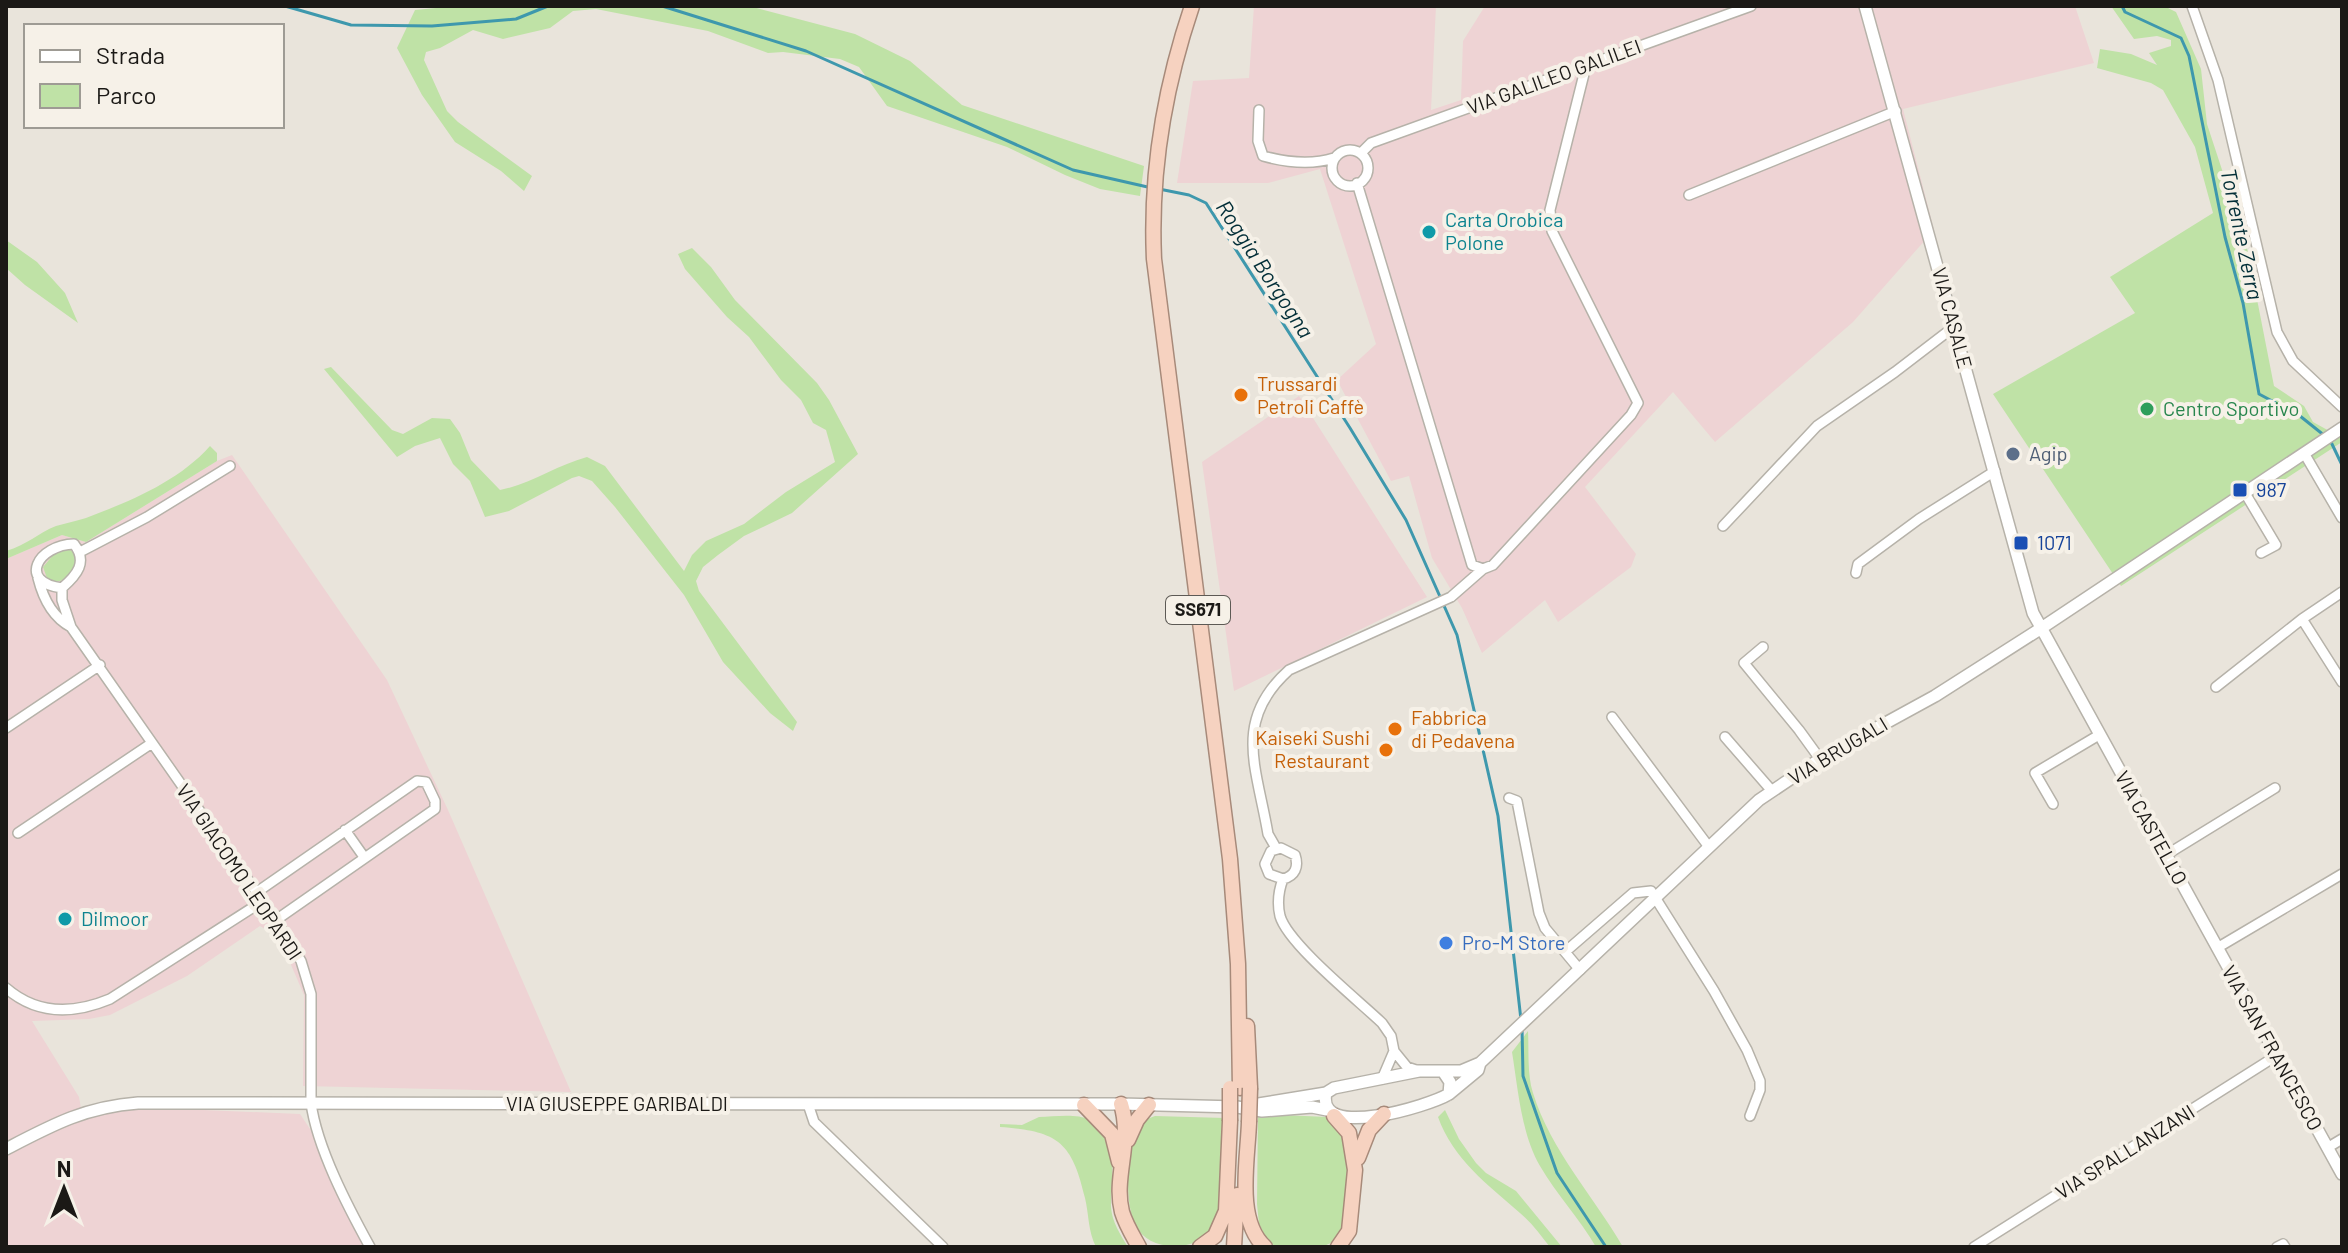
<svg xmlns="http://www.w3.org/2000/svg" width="2348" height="1253" viewBox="0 0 2348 1253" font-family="Barlow,sans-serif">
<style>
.industrial{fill:#eed3d4}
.green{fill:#bfe2a6}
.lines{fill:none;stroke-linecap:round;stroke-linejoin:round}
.stream{stroke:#3e98ad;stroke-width:3}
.minor-casing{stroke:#b6b2a9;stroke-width:12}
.tertiary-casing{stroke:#b6b2a9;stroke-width:14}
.trunk-casing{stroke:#a78a7a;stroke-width:17}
.minor{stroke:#fff;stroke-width:9}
.tertiary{stroke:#fff;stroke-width:11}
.trunk{stroke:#f6d2c0;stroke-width:14}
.trunk-bridge-casing{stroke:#a78a7a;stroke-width:17;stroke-linecap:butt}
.trunk-bridge{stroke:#f6d2c0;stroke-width:14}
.culture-dot{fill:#0f9aa8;stroke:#f6f1e8;stroke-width:3}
.food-dot{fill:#e8710a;stroke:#f6f1e8;stroke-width:3}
.leisure-dot{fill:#2e9e5b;stroke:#f6f1e8;stroke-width:3}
.service-dot{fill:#5c6f8a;stroke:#f6f1e8;stroke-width:3}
.transit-dot{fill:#1a4fb4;stroke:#f6f1e8;stroke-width:3}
.shop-dot{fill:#3f7fe0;stroke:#f6f1e8;stroke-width:3}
.labels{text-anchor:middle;stroke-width:8;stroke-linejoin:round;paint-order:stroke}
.shield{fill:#f6f1e8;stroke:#5d5a55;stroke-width:2}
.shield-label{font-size:18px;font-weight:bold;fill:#1b1916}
.street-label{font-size:20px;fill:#1b1916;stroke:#f6f1e8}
.culture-label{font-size:20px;fill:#0d838f;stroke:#f6f1e8;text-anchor:start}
.food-label{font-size:20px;fill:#c56008;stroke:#f6f1e8;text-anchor:start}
.leisure-label{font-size:20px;fill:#27864d;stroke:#f6f1e8;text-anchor:start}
.service-label{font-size:20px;fill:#4e5e75;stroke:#f6f1e8;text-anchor:start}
.transit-label{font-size:20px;fill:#164399;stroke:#f6f1e8;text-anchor:start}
.shop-label{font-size:20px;fill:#366cbe;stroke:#f6f1e8;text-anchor:start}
.water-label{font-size:22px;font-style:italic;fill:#032f38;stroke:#f6f1e8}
</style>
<rect width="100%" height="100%" fill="#e9e4db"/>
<path class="industrial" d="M1254,6H1436L1431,110L1461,100L1463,41L1485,6H2075L2094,63L1903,109L1934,230L1853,322L1715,442L1673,392L1585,487L1636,554L1631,567L1558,622L1545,600L1482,653L1462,608L1432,558L1409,476L1391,481L1337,380L1376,344L1320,169L1268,183H1177L1193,81L1249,78Z
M1299,396L1427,597L1234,691L1202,462Z
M232,455L387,680L448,810L571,1092L303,1086L304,995L279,937L260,926L187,976L110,1015L89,1019L32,1021L79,1097L83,1120L111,1110H203L300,1114L314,1135L371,1247H6V559L62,535L86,542L217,461Z"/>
<path class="green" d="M457,6H749L855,34L910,61L962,105L1144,166L1140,196L1100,189L1065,175L1007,147L887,106L859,67L840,59L783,52L768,53L708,31L596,9L573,11L550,28L503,39L473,30L440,48L426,52L424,60L447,111L458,122L532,176L524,191L501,171L455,142L422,95L397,48L415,10Z
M2111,6H2164L2176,12L2201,69L2207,124L2246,243L2274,386L2304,406L2313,422L2342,438V442L2121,586L1993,394L2135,313L2110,277L2213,213L2195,147L2163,90L2151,83L2097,68L2100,49L2131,54L2157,65L2149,53L2171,46V40L2157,36L2134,39Z
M6,240L37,262L65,293L78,323L25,285L6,268Z
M692,248L711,267L735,300L817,383L829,400L858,454L792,513L744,536L718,555L703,567L696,581L699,591L797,722L793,731L770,713L723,662L684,595L615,507L592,481L579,476L572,478L509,511L485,517L470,481L453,464L440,438L415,446L397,457L324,369L331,367L392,430L403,434L432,418L450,419L460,433L471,460L500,490C531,484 557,465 587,457L605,466L684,571L692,555L706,541L744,524L786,492L835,462L826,430L813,423L801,400L781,380L749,337L727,317L685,269L678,254Z
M210,446L217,453V461L86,542L62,535L6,559V551C27,545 38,533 56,526C66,523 77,521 86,518C131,501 179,481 210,446Z
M68,549L74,552L78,559C73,573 65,585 48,581L43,567L54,554Z
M1528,1031C1529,1050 1527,1074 1533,1093C1551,1151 1593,1195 1623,1247H1596C1580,1219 1556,1194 1540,1166C1521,1133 1518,1089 1512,1052Z
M1445,1110L1459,1139L1476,1163L1486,1173L1516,1191L1562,1247H1550C1541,1236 1532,1223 1520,1213C1488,1185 1453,1159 1438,1117Z
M1258,1114L1328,1117L1339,1125L1350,1157L1343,1227L1333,1242L1322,1247H1276L1268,1241L1259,1224L1257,1204Z
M1155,1116L1225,1118C1224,1143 1229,1207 1216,1227C1208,1238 1191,1246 1178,1246C1134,1247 1128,1216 1128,1179C1128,1168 1127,1153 1131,1143C1133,1135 1138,1128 1142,1121Z
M1039,1117C1054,1117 1076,1113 1090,1120C1122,1136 1110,1179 1111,1207C1112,1222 1120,1234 1128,1247H1096C1088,1231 1089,1215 1085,1198C1072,1141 1057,1131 1000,1127V1124L1022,1125Z"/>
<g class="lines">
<path class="stream" d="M285,6L351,25L432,26L516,19L548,6
M662,6L806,51L1073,170L1152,188
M2122,6L2125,12L2181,38L2189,56L2225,237L2243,303L2259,394L2300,416L2325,436
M1159,189L1189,195L1206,203L1350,428L1406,520L1457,635L1498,816L1521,1020
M2331,442L2342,465
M1522,1027L1523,1076L1557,1173L1606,1247"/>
<g class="minor-casing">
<path id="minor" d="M2192,6L2218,80L2277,332L2293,361L2342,407
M1259,110L1258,141L1263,156C1285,162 1312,165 1334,158
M1332 168a18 18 0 1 1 36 0a18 18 0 1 1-36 0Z
M1361,153L1371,143L1751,6
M1357,183L1472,565L1483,569L1493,565L1631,415L1638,403L1552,231L1550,210L1586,66
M1689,195L1896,111
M2304,453L2342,518
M2245,493L2276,545L2261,553
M1723,526L1817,426L1895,372L1955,326
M80,552L147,517L230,466
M1856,573L1858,564L1919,519L1995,471
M38,578C43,598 52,617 71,627L62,600V588C77,575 88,562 74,544C38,545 17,582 62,588
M2302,619L2342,682
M71,627L276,920L301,961L311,994V1103C317,1148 348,1207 370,1247
M1763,647L1744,663L1799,730L1820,759
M2216,687L2302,619L2342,592
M1612,717L1709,847
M6,728L100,665
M1725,737L1772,791
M1509,798L1517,801L1539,913L1545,928L1580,970
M2053,804L2035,773L2099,735
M345,830L364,857
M18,833L152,743
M1276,848L1268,834C1257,768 1232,721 1289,670L1451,597L1483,569
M2166,855L2275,788
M1283,879L1269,874L1265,864L1271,851L1281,848L1295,855C1299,867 1295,876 1283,879C1278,892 1277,903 1280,916C1288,944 1358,1000 1382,1023L1391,1036L1394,1051
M257,892L417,781L426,782L435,801V809L276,920
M2217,948L2342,874
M1565,952L1633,893L1651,891L1714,991L1747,1050L1760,1081V1090L1750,1116
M6,988C37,1015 74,1014 110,999L263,901
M1382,1079L1394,1051L1407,1067L1419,1071
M808,1104L814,1122L943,1247
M2327,1148L2342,1139
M1974,1247L2276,1056
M2277,1247L2283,1244L2285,1247"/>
</g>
<g class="tertiary-casing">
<path id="tertiary" d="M1865,6L2033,613L2342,1174
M1444,1073L1450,1082L1449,1094C1429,1106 1315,1141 1326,1093L1334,1088L1419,1071H1461L1480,1063
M1449,1094L1478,1070L1480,1063L1759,800L1820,759L1935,696L2040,629L2342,428
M1246,1106L1326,1093
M6,1149C52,1125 85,1107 138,1103L1121,1104L1237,1107L1262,1111L1312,1107L1327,1110"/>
</g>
<g class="trunk-casing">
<path id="trunk" d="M1192,6C1164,89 1150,172 1154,259L1230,859L1238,964L1240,1088
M1247,1026L1250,1088
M1121,1104C1133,1142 1113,1177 1122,1212C1126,1225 1133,1236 1139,1247
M1084,1105L1112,1134L1119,1162
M1334,1116L1349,1133L1355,1170L1349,1231L1338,1247
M1249,1122C1248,1159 1235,1220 1265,1247
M1128,1140L1137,1120L1149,1105
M1358,1158L1369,1130L1384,1114
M1200,1247L1215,1236L1226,1211L1230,1121
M1234,1247L1237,1195"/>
</g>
<use href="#minor" class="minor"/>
<use href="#tertiary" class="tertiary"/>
<use href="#trunk" class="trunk"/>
<g class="trunk-bridge-casing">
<path id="trunk-bridge" d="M1230,1121V1088
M1249,1122L1250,1088"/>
</g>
<use href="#trunk-bridge" class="trunk-bridge"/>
</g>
<g class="culture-dot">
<circle cx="1429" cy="232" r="8"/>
<circle cx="65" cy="919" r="8"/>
</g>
<g class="food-dot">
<circle cx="1241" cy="395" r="8"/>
<circle cx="1395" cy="729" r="8"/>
<circle cx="1386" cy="750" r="8"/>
</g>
<circle class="leisure-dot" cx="2147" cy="409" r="8"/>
<circle class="service-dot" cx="2013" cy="454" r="8"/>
<g class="transit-dot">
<rect x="2232" y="482" width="16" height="16" rx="4"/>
<rect x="2013" y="535" width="16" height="16" rx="4"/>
</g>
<circle class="shop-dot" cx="1446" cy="943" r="8"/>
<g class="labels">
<rect class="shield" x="1166" y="596" width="64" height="28" rx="6"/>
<g class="shield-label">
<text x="1198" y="616">SS671</text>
</g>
<g class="street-label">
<text transform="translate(1554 77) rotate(-20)" y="7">VIA GALILEO GALILEI</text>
<text transform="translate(1952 318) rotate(75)" y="7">VIA CASALE</text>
<text transform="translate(1838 751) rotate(-31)" y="7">VIA BRUGALI</text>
<text transform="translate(2151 828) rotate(61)" y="7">VIA CASTELLO</text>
<text transform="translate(239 872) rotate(56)" y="7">VIA GIACOMO LEOPARDI</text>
<text transform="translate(2272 1048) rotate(61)" y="7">VIA SAN FRANCESCO</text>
<text x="617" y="1111">VIA GIUSEPPE GARIBALDI</text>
<text transform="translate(2125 1152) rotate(-32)" y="7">VIA SPALLANZANI</text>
</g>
<g class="culture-label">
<text x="1445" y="227">Carta Orobica<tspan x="1445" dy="23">Polone</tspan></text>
<text x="81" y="926">Dilmoor</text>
</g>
<g class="food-label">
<text x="1257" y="391">Trussardi<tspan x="1257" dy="23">Petroli Caffè</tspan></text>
<text x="1411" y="725">Fabbrica<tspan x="1411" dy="23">di Pedavena</tspan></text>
<text x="1370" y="745" text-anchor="end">Kaiseki Sushi<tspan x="1370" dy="23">Restaurant</tspan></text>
</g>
<g class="leisure-label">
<text x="2163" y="416">Centro Sportivo</text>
</g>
<g class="service-label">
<text x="2029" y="461">Agip</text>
</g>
<g class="transit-label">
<text x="2256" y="497">987</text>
<text x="2037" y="550">1071</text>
</g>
<g class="shop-label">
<text x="1462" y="950">Pro-M Store</text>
</g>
<g class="water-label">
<text transform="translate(2242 234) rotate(78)" y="8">Torrente Zerra</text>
<text transform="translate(1265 269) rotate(57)" y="8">Roggia Borgogna</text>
</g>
</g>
<rect width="2348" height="1253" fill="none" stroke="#1b1916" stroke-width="16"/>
<rect x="24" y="24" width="260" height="104" fill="#f6f1e8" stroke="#9e9b94" stroke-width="2"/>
<rect x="40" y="50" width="40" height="12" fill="#ffffff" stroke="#9e9b94" stroke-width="2"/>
<text x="96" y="64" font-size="24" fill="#1b1916">Strada</text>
<rect x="40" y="84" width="40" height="24" fill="#bfe2a6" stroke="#9e9b94" stroke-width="2"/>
<text x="96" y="104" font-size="24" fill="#1b1916">Parco</text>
<g transform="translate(64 1189)" stroke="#f6f1e8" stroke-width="6" paint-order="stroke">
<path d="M0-6L14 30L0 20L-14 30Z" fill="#1b1916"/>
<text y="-12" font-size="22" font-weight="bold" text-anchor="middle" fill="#1b1916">N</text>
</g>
</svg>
